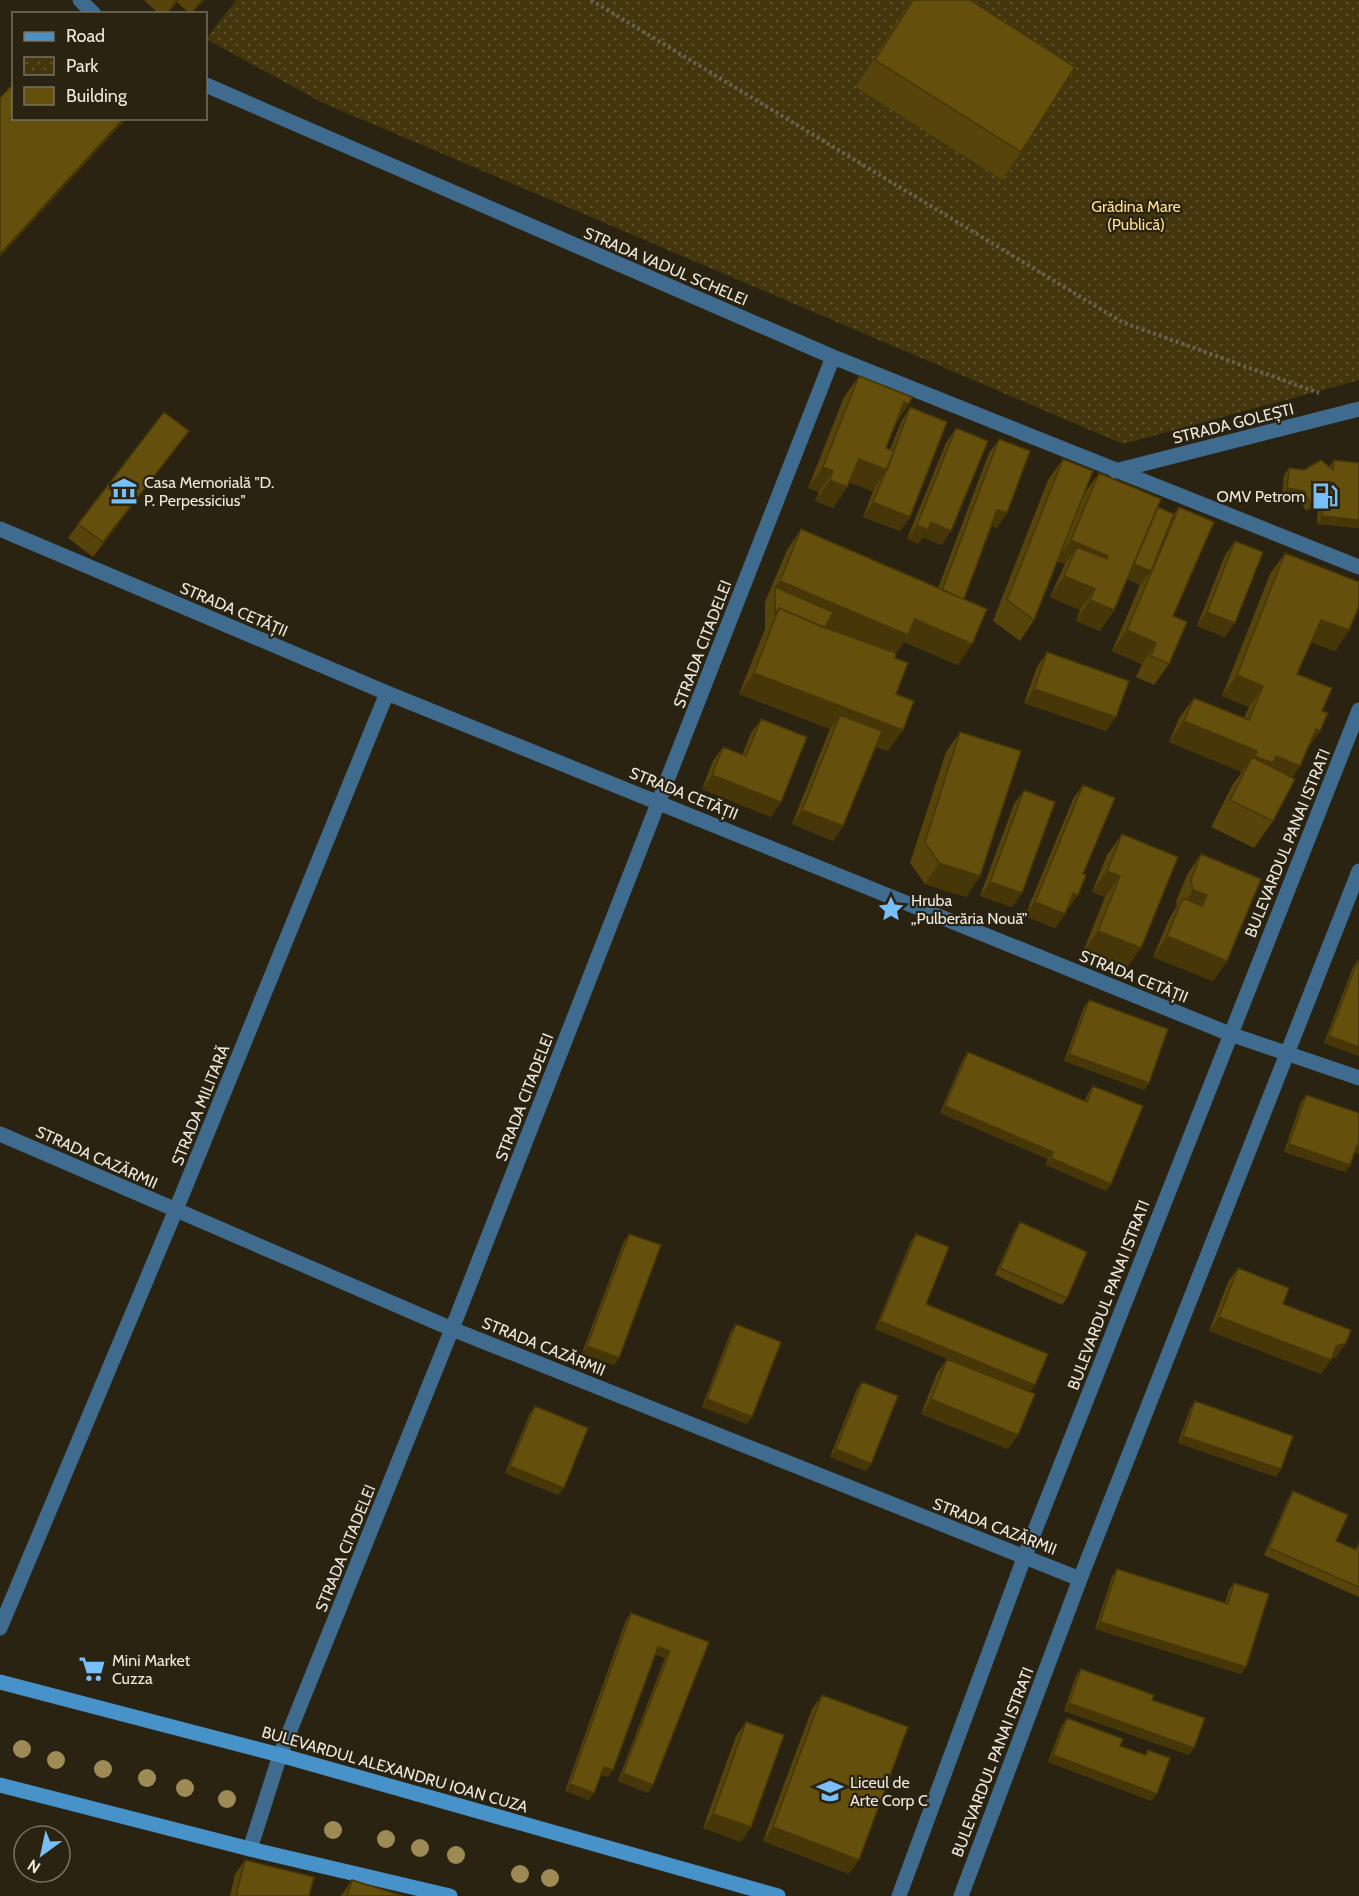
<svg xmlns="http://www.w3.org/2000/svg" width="1359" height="1896" viewBox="0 0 1359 1896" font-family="Cabin,sans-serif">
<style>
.park{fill:url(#park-dots)}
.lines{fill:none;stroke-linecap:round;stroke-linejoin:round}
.path{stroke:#666050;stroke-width:4;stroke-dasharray:3 3;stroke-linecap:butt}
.minor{stroke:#3e6b8e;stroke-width:15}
.secondary{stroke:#4892ca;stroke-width:15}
.tree{fill:#9e8a55}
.wall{fill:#57440a}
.shaded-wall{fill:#473708}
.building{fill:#654f0c;stroke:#473708;stroke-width:1.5}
.labels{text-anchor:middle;stroke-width:4.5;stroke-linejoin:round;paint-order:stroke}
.park-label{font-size:16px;fill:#fdde8b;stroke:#2a2312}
.street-label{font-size:16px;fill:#ece8dd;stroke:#2a2312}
.poi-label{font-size:16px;fill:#ece8dd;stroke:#2a2312;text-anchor:start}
</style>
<defs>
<pattern id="park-dots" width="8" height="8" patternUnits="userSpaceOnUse" patternTransform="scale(1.5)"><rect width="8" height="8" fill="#44360c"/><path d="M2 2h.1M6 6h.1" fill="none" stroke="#5f532f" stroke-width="1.8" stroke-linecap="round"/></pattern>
</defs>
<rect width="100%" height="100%" fill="#2a2312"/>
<path class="park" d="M236,0H1359V380L1123,444L321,102L206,39Z"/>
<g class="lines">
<path class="path" d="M591,0L1122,322L1319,393"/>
<path class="minor" d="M80,0L94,14
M206,85L833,357L1359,567
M1115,471L1359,409
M0,529L387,693L1230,1034L1359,1078
M0,1134L452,1329L1080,1579
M0,1628L175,1212L387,693
M250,1849L280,1755L452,1329L833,357
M899,1896L1024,1558L1359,710
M961,1896L1080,1579L1359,871"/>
<path class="secondary" d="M0,1682L280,1755L778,1896
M0,1785L250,1849L450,1896"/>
</g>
<g class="tree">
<circle cx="22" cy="1749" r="9"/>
<circle cx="56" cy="1760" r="9"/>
<circle cx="103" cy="1769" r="9"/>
<circle cx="147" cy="1778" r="9"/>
<circle cx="185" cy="1788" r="9"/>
<circle cx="227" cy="1799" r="9"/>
<circle cx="333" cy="1830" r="9"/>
<circle cx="386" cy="1839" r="9"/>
<circle cx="420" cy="1848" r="9"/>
<circle cx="456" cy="1855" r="9"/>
<circle cx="520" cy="1874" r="9"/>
<circle cx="550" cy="1878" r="9"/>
</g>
<path class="wall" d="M144,0H204L191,14H190L177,2L167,14H159Z
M911,0H970L1021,152L1002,180L856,87Z
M859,376L909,404L896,423L886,448L890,449L901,422L910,407V517L900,531L863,517L875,486L872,491L849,482L847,487L833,508L815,501L819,492L808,488L844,397Z
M956,428L951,531L941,545L923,537L918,544L907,539L946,443Z
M189,431L93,557L68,538L78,524Z
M999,439L997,528L992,526L964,599L958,665L904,642L896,653L895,658L896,694L888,751L876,747L843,826L833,841L792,824L830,729L739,694L765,629V602L787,550L801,529L938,588L989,453Z
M1063,459L1084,494L1099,473L1158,507L1174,514L1179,507L1173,616L1169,664L1154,685L1136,677L1142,664L1112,651L1140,585L1127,579L1114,610L1100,631L1076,621L1080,610L1050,597L1065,564L1057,561L1034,620L1020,641L993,621L1048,480Z
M1334,460L1359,528L1317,524L1318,505L1306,511L1299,498L1282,495L1284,475L1289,468L1304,470L1329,467Z
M1235,541L1225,637L1197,626L1225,555Z
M1285,553L1349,630L1335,651L1311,642L1297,674L1322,711L1320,731L1307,749L1293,777L1273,821L1254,848L1211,827L1233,784L1242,772L1169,742L1179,718L1194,698L1244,718L1249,707L1222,696L1270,574Z
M1047,652L1116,717L1106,731L1024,703L1037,667Z
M761,719L771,817L702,789L713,761L723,747L742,755L751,733Z
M960,732L980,876L966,897L925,884L910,863L946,752Z
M1083,785V874L1078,895L1068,909L1067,908L1065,914L1055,928L1025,916L1073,799Z
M1024,790L1012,907L980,896L1014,804Z
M1122,834L1141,948L1126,969L1083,952L1105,897L1092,892L1107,855Z
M1201,854L1227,961L1213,981L1153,957L1169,919L1177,906L1176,901L1187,875Z
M1358,960H1359V1056L1324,1043L1353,967Z
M1089,1000L1149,1083L1144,1090L1064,1061L1084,1007Z
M968,1052L1085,1101L1088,1093L1093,1086L1111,1184L1106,1191L1046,1165L1048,1159L940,1113L963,1059Z
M1306,1095L1354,1153L1350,1165L1345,1172L1284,1152L1301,1102Z
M1020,1222L1067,1298L1062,1305L995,1275L1015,1230Z
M629,1234L619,1358L614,1365L582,1353L624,1241Z
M916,1234L926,1304L1030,1392L1018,1435L1008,1449L921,1414L937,1373L947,1359L1017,1387L875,1329L911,1241Z
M1238,1268L1283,1304L1346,1343L1336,1357L1331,1359L1321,1374L1209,1331L1228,1282Z
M736,1324L747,1424L702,1407L731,1331Z
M862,1382L871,1464L866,1471L830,1457L857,1389Z
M1195,1401L1281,1469L1276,1477L1178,1443L1190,1409Z
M535,1406L558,1495L505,1473L530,1413Z
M1293,1491L1336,1541L1355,1549L1359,1542V1597L1264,1555L1288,1499Z
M1117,1569L1225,1603L1229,1590L1234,1583L1246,1667L1241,1674L1095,1629L1112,1577Z
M631,1613L709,1642L653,1785L648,1793L618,1781L665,1658L655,1654L608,1777L601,1775L589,1800L565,1791L626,1620Z
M1081,1669L1152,1700L1189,1755L1064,1711L1076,1676Z
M822,1695L849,1874L763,1841L812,1709Z
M1067,1718L1120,1746L1145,1755L1148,1750L1152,1801L1048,1762L1062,1725Z
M746,1722L741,1842L703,1828L736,1736Z
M245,1860L309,1896H230L235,1874Z
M352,1880L403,1896H341Z"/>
<path class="shaded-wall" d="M176,0H179L166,14L173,3Z
M201,0H204L191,14Z
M124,118H127L0,257V254Z
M904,402L909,404L894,425Z
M189,431L179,445L93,557L103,542Z
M859,459L887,470L872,491L844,480Z
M823,467L833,471L819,492L808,488Z
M830,480L847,487L833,508L815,501Z
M1287,488L1304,491L1299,498L1282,495Z
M1323,498L1318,505L1306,511L1311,504Z
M873,502L910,517L900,531L863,517Z
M997,510L1007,513L997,528L987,524Z
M1322,516L1359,520V528L1317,524Z
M931,522L951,531L941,545L923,537L918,544L907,539L917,525Z
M1071,540L1108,556L1094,577L1077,547L1065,564L1056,561Z
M1132,563L1151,571L1141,585L1122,577Z
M1064,576L1095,589L1080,610L1050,597Z
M780,581L915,619L972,644L958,665L904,642L893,656L775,606V587Z
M1090,600L1114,610L1100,631L1076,621Z
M1207,612L1235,623L1225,637L1197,626Z
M1321,620L1349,630L1335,651L1306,640Z
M1127,630L1156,643L1142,664L1112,651Z
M754,673L903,730L888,751L834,730L840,715L830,729L739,694Z
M1237,675L1263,686L1249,707L1222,696Z
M1034,689L1116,717L1106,731L1024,703Z
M1184,721L1257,751L1242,772L1169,742Z
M1316,729L1320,731L1306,751Z
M1255,756H1276L1300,766L1286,787L1244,772Z
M712,775L781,802L771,817L702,789Z
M802,810L843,826L833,841L792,824Z
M939,863L980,876L966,897L925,884Z
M1107,871L1120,876L1105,897L1092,892Z
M990,882L1022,893L1012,907L980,896Z
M1193,890L1207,895L1192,916L1179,911Z
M1073,893L1078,895L1068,909L1063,907Z
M1035,902L1065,914L1055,928L1025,916Z
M1098,931L1141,948L1126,969L1083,952Z
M1167,936L1227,961L1213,981L1153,957Z
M1329,1036L1359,1047V1056L1324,1043Z
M1069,1054L1149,1083L1144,1090L1064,1061Z
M945,1106L1053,1152L1048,1159L940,1113Z
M1289,1144L1350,1165L1345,1172L1284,1152Z
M1357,1145L1359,1146V1154L1352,1152Z
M1051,1158L1111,1184L1106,1191L1046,1165Z
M1219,1317L1336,1346L1346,1343L1336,1357L1329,1360H1331L1321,1374L1209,1331Z
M880,1321L1035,1385L1030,1392L875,1329Z
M587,1346L619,1358L614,1365L582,1353Z
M707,1399L752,1417L747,1424L702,1407Z
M931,1399L1018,1435L1008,1449L921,1414Z
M1183,1436L1281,1469L1276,1477L1178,1443Z
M836,1449L871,1464L866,1471L830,1457Z
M510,1466L564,1488L558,1495L505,1473Z
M1100,1622L1246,1667L1241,1674L1095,1629Z
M658,1647L670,1651L665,1658L653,1654Z
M1069,1703L1194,1748L1189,1755L1064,1711Z
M1053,1755L1157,1794L1152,1801L1048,1762Z
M604,1767L613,1770L608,1777L599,1774Z
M623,1773L653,1785L648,1793L618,1781Z
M570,1784L594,1793L589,1800L565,1791Z
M713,1814L751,1827L741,1842L703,1828Z
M773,1827L859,1860L849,1874L763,1841Z"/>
<path class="building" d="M913,0H970L1075,67L1021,152L875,60Z
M14,83V118H124L0,254V98Z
M859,376L912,397L909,404L904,402L886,448L894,451L887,470L859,459L847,487L830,480L833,471L823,467Z
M910,407L947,422L910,517L873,502L894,451Z
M164,412L189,431L103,542L78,524Z
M956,428L988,441L951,531L931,522L928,530L917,525Z
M999,439L1030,451L1007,513L997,510L964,599L942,590Z
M1063,459L1093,471L1034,620L1007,600Z
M1321,460L1333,470L1334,460L1359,463V520L1322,516L1323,498L1311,504L1304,491L1287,488L1289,468L1304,470Z
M1099,473L1161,499L1114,610L1090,600L1095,589L1064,576L1077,547L1107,559L1108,556L1071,540Z
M1158,507L1174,514L1151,571L1134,564Z
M1179,507L1214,522L1173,616L1187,622L1169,664L1151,656L1156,643L1127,630Z
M801,529L987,609L972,644L915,619L908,635L780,581Z
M1235,541L1263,552L1235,623L1207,612Z
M1285,553L1359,582V606L1349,630L1321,620L1297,674L1332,688L1322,711L1328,713L1320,731L1316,729L1300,766L1276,756L1273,763L1255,756L1257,751L1184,721L1194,698L1249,720L1263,686L1237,675Z
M775,587L833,612L825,628L779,608L775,614Z
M779,608L826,628L896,653L895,658L908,663L896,694L914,701L903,730L754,673Z
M1047,652L1129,681L1116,717L1034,689Z
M840,715L882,731L843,826L802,810Z
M761,719L807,737L781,802L712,775L723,747L746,756Z
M960,732L1021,751L980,876L939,863L925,842Z
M1252,757L1295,779L1273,821L1230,800Z
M1083,785L1115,798L1083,874L1086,875L1078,895L1073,893L1065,914L1035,902Z
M1024,790L1055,802L1022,893L990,882Z
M1122,834L1178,857L1141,948L1098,931L1120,876L1107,871Z
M1201,854L1261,879L1227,961L1167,936L1183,898L1202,906L1207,895L1193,890L1191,880Z
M1358,960H1359V1047L1329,1036Z
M1089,1000L1168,1029L1149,1083L1069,1054Z
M968,1052L1087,1102L1093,1086L1143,1106L1111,1184L1051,1158L1053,1152L945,1106Z
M1306,1095L1359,1113V1146L1357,1145L1350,1165L1289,1144Z
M1020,1222L1087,1252L1067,1298L1000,1268Z
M629,1234L661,1245L619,1358L587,1346Z
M916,1234L949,1247L926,1304L1048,1354L1035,1385L880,1321Z
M1238,1268L1289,1288L1283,1304L1351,1330L1346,1343L1336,1346L1331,1360L1219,1317Z
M736,1324L781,1342L752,1417L707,1399Z
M947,1359L1035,1394L1018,1435L931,1399Z
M862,1382L898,1396L871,1464L836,1449Z
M1195,1401L1293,1436L1281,1469L1183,1436Z
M535,1406L588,1428L564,1488L510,1466Z
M1293,1491L1348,1515L1336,1541L1356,1550L1359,1543V1587L1269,1548Z
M1117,1569L1228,1604L1234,1583L1269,1594L1246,1667L1100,1622Z
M631,1613L709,1642L653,1785L623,1773L670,1651L658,1647L613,1770L604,1767L594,1793L570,1784Z
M1081,1669L1154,1695L1152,1700L1205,1718L1194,1748L1069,1703Z
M822,1695L908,1727L859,1860L773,1827Z
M1067,1718L1123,1739L1120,1746L1146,1755L1148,1750L1170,1758L1157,1794L1053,1755Z
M746,1722L784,1735L751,1827L713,1814Z
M245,1860L314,1877L309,1896H236Z
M352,1880L403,1896H347Z"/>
<defs>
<g id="museum-bare" transform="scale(2.07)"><path d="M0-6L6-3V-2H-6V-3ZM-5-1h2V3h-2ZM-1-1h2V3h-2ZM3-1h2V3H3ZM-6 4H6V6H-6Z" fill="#78bff8" stroke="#2a2312" stroke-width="2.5" paint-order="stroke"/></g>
<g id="fuel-bare" transform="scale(2.07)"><path d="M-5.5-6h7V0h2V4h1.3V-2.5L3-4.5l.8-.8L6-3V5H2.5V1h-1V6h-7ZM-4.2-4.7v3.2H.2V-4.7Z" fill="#78bff8" stroke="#2a2312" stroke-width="2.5" paint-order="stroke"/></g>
<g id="sight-bare" transform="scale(2.07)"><path d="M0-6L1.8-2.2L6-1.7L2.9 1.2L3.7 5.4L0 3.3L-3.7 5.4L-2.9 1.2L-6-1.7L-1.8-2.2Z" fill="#78bff8" stroke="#2a2312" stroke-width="2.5" paint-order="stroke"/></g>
<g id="supermarket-bare" transform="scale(2.07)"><path d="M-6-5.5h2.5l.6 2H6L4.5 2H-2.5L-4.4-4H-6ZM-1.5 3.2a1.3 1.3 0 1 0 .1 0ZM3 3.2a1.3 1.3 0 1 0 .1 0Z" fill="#78bff8" stroke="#2a2312" stroke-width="2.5" paint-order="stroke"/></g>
<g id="school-bare" transform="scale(2.07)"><path d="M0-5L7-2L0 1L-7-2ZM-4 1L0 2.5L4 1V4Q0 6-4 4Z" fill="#78bff8" stroke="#2a2312" stroke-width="2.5" paint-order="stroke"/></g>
</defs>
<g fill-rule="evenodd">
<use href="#museum-bare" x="124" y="491"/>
<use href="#fuel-bare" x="1325" y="496"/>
<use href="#sight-bare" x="891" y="909"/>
<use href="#supermarket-bare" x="92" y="1669"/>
<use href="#school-bare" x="830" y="1791"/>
</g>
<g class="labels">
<g class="park-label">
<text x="1136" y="212">Grădina Mare<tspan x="1136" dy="18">(Publică)</tspan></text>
</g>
<g class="street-label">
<text transform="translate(666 266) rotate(23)" y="6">STRADA VADUL SCHELEI</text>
<text transform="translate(1233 423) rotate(-14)" y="6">STRADA GOLEȘTI</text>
<text transform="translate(234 609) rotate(23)" y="6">STRADA CETĂȚII</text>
<text transform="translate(702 644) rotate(-69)" y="6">STRADA CITADELEI</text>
<text transform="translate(684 793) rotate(22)" y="6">STRADA CETĂȚII</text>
<text transform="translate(1287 843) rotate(-68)" y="6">BULEVARDUL PANAI ISTRATI</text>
<text transform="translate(1134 976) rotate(22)" y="6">STRADA CETĂȚII</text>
<text transform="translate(524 1097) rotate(-69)" y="6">STRADA CITADELEI</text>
<text transform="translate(200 1105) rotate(-68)" y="6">STRADA MILITARĂ</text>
<text transform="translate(97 1157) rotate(24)" y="6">STRADA CAZĂRMII</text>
<text transform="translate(1108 1295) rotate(-69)" y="6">BULEVARDUL PANAI ISTRATI</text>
<text transform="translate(544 1346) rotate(22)" y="6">STRADA CAZĂRMII</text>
<text transform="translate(995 1526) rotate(21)" y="6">STRADA CAZĂRMII</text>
<text transform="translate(345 1548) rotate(-68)" y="6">STRADA CITADELEI</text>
<text transform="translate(992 1762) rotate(-69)" y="6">BULEVARDUL PANAI ISTRATI</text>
<text transform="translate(395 1769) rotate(16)" y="6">BULEVARDUL ALEXANDRU IOAN CUZA</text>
</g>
<g class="poi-label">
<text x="144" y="488">Casa Memorială "D.<tspan x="144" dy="18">P. Perpessicius"</tspan></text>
<text x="1305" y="502" text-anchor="end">OMV Petrom</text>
<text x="911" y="906">Hruba<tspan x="911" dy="18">„Pulberăria Nouă”</tspan></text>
<text x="112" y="1666">Mini Market<tspan x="112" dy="18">Cuzza</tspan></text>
<text x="850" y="1788">Liceul de<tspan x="850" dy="18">Arte Corp C</tspan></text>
</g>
</g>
<rect x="12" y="12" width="195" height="108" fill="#2a2312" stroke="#787263" stroke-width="1.5"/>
<rect x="24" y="32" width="30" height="9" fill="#4892ca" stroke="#787263" stroke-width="1.5"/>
<text x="66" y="42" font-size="18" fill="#ece8dd">Road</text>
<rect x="24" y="57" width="30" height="18" fill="url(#park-dots)" stroke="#787263" stroke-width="1.5"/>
<text x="66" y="72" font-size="18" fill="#ece8dd">Park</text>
<rect x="24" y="87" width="30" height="18" fill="#654f0c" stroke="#787263" stroke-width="1.5"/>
<text x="66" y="102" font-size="18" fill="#ece8dd">Building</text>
<g transform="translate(42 1854) rotate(213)"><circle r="28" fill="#2a2312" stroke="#787263" stroke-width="1.5"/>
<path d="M0-4.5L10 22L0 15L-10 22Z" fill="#78bff8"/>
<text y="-9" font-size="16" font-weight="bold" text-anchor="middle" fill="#ece8dd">N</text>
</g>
</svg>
